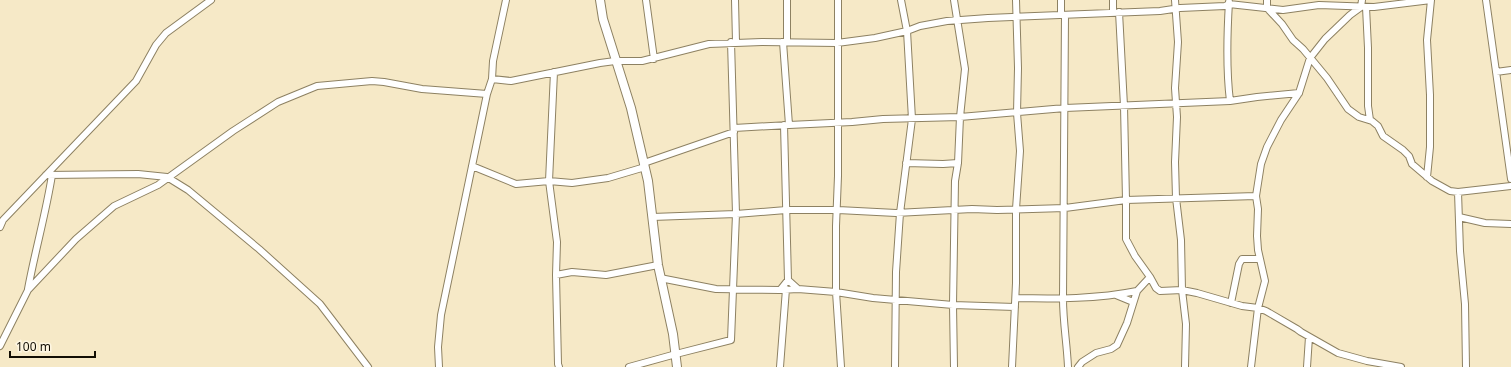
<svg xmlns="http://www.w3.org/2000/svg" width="1511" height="367" viewBox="0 0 1511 367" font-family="'Noto Sans',sans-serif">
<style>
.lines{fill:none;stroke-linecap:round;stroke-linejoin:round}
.street-casing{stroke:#8d8162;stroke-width:8}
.secondary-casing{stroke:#8d8162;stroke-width:10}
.street{stroke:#fff;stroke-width:6}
.secondary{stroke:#fff;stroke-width:8}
</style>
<rect width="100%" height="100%" fill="#f6e9c7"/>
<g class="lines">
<g class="street-casing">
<path id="street" d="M646,0L654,59
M735,0L736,42
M787,0V42
M838,0V176L836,226V292L841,367
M1061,0V15
M1113,0V12
M1175,0L1178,42L1175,88L1177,117L1175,162L1176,198L1181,240L1182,290L1186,324L1185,367
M1267,0V8L1282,24L1293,40L1303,49L1327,78L1348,109L1359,117L1372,121L1378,126L1383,136L1403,150L1409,156L1412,164L1432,181L1450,191L1458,192L1511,186
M1486,0L1511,179
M1229,2C1227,35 1226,69 1230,101L1257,97L1299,93
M1366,7L1368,48V106L1370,120
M1065,15L1063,299C1063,322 1067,344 1068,367
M554,72L549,181L557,242L556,275L558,364L559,367
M1496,72L1511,70
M492,79L511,81L600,63L615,61H642L709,44L762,42L837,43L875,38L907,31L920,26L947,21L988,18L1160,11L1180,8L1225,6L1229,4L1283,10L1319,5L1374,7L1431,0
M784,125L788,280L798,289
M789,125L852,122L883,119L960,117L1065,108L1230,101
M734,128L789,125L783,42
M644,163L734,132
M906,163L943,164L958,163
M472,166L516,184L549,181L572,183L608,178L645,167
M46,175L138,174L167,177L188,190L259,249L320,304L368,367
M1427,177L1430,147V95L1427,40L1431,0
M1458,192L1460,251L1465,304L1466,367
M652,217L736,214L731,42
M1459,217L1485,223L1511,224
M0,227L3,220L136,81L156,45L166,33L211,0
M556,275L572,272L606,275L658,265
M1150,277L1156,288L1160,291L1182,290L1197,293L1242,306L1258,308L1266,311L1297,329L1301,332L1338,353L1367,361L1401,367
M660,278L716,289L780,290L788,280
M28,289C35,251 46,213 52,175
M780,290L798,289L836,292L873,298L953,305L1015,307
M1116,295L1133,302
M1016,298C1056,299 1097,299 1137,291
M1231,303L1239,264L1242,259H1260
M0,346L28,290L76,239L114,206L158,185L233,131L278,102L317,86L372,81L384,82L422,89L487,94
M439,367L438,347L441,315L487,94L492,79L493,61L506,0
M629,367L676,354L731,340L736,214L786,210H838L896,213L972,209L997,210L1065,208L1126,200L1124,106L1119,12
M780,367L786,289
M895,367L896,272L900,213L912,119L907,31L901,0
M954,367L953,305L955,181L958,163L960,117L965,69L954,0
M1012,367L1016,283V209L1020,151L1017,113L1018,68L1016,0
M1078,367L1082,362L1096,353L1111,349L1117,345L1127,323L1137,291L1150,277L1135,256L1126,239V200L1256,196
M1251,367L1258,308L1265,281L1258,250L1257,236L1258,209L1256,196L1261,164L1267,147L1281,120L1299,93L1310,58L1325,39L1350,15L1361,7L1362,0
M1307,367L1309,337"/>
</g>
<g class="secondary-casing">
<path id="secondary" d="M600,0L603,19L631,108L648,181L658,265L673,334L677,367"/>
</g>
<use href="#street" class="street"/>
<use href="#secondary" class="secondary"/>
</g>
<path d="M10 351v6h85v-6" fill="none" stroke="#120e04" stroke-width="2"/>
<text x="16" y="351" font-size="12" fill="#120e04" stroke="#fef6e2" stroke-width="3" paint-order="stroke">100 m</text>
</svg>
